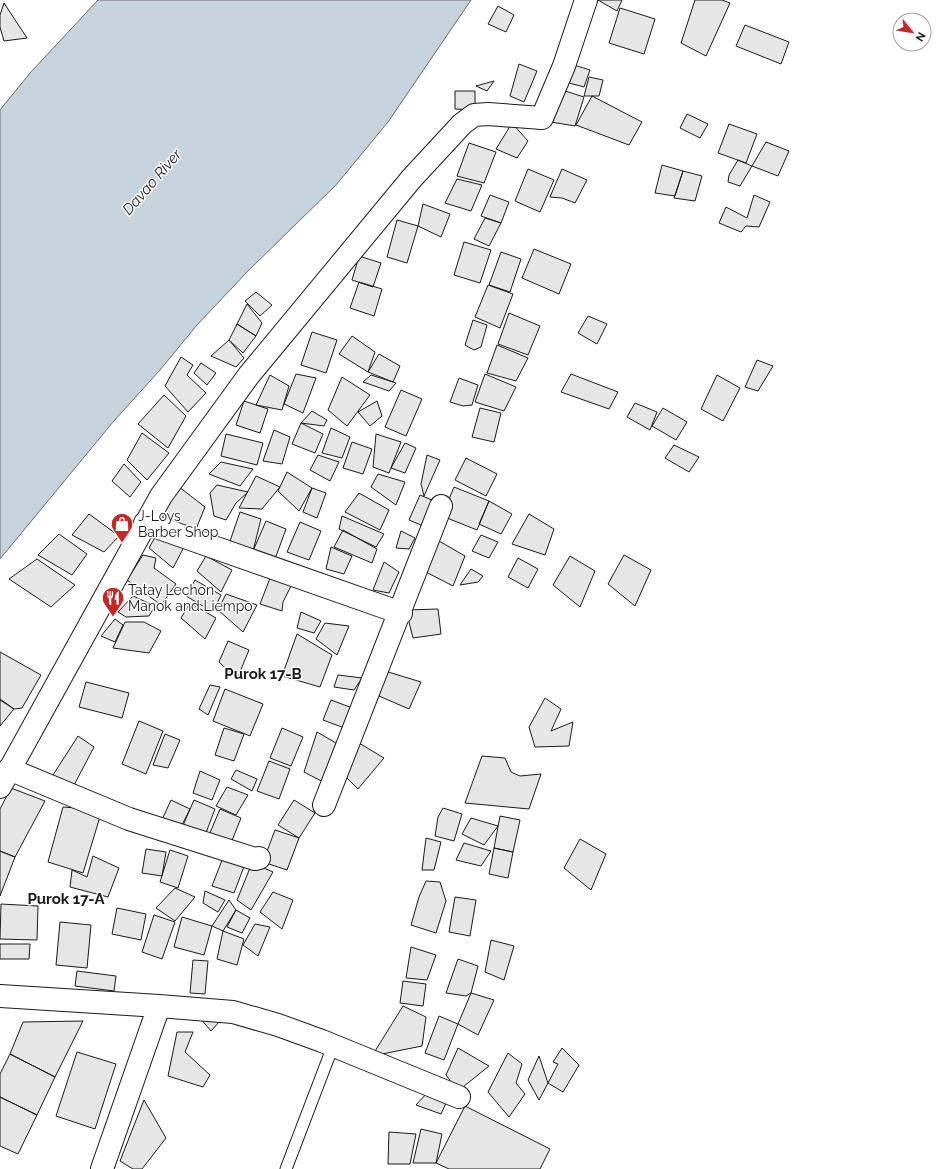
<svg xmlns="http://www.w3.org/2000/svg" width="944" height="1169" viewBox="0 0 944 1169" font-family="Raleway,sans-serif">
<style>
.water{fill:#c6d2dc;stroke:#6a6a6a}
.building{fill:#e6e6e6;stroke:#1a1a1a}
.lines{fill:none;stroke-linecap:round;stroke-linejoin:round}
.service-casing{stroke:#1a1a1a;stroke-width:13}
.minor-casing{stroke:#1a1a1a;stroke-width:24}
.service{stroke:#fff;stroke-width:11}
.minor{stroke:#fff;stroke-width:22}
.labels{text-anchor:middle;stroke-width:3;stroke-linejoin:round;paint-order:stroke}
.poi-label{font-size:14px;fill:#1a1a1a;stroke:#fff;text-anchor:start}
.water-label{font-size:15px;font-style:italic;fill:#1a1a1a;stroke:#fff}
.neighbourhood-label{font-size:15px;font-weight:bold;fill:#1a1a1a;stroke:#fff}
</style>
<rect width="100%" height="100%" fill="#fff"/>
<path class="water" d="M98,0H471L388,122L336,185L248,271L197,325L160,370L113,422L0,559V110L30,73Z"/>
<path class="building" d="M598,0H622L617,11Z
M695,0H722L730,3L706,56L681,43Z
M4,3L27,38L4,41L0,27V15Z
M498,6L514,15L506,32L488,24Z
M620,8L655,19L644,54L609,43Z
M745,25L789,42L781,64L736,46Z
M519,64L537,71L524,102L510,96Z
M574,65L590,70L584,87L569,83Z
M589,77L603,80L599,96H584Z
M494,81L487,91L476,86Z
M562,90L584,97L575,126L551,122Z
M455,91H475V110L455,109Z
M592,96L642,122L629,145L576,125Z
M687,114L708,124L700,138L680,128Z
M512,123L528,141L517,158L496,149Z
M729,124L757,134L746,163L718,153Z
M766,142L789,151L778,176L752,166Z
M469,143L496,152L484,183L457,176Z
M738,160L752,166L740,186L728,182L729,175Z
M662,165L683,171L675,196L655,193Z
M528,169L554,180L540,212L515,201Z
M562,169L587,180L575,203L562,198L550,197Z
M683,171L702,176L695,201L674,198Z
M457,179L482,185L471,211L445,203Z
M490,195L509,202L501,223L481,216Z
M754,195L770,202L759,227L746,226L741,232L719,223L726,207L747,218Z
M423,204L450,214L441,237L418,226Z
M485,218L501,223L489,246L474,239Z
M397,220L418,226L407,263L387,257Z
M464,242L491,250L480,283L454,275Z
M534,249L571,264L559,294L522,278Z
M501,252L521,259L510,292L489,285Z
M359,256L381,263L373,287L352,280Z
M359,282L382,289L374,316L350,308Z
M488,285L513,294L500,328L475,317Z
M256,292L272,305L260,316L245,301Z
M247,304L262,323L256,336L237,324Z
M509,313L540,326L528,355L498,344Z
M588,316L607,324L597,344L578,333Z
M473,320L487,325L481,347L474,350L465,345Z
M237,324L256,336L243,353L229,340Z
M312,332L337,340L326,373L301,365Z
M352,336L375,352L368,372L339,354Z
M229,340L244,358L236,367L211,356Z
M497,345L528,358L516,381L487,373Z
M379,354L400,366L393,382L368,372Z
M181,357L193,365L187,375L206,393L188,412L165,386Z
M757,360L773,366L758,391L745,387Z
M201,363L216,373L207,385L194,373Z
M296,374L316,378L303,413L284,404Z
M485,374L516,387L504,411L475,402Z
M571,374L618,392L609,409L561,392Z
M270,375L289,386L282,410L256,405Z
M371,375L393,382L396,383L389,391L363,382Z
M717,375L740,388L723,421L701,409Z
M342,377L370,395L347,426L328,410Z
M459,378L478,385L472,405L463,406L450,402Z
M401,390L422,399L406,436L385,427Z
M164,395L186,416L168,448L138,424Z
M244,401L268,409L260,433L236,425Z
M377,401L382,416L370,426L358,412Z
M635,403L657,412L650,430L627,417Z
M480,408L501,413L494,442L472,437Z
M663,408L687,422L676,440L652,426Z
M312,411L327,420L324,426L301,423Z
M301,423L323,434L315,453L292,444Z
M331,428L350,437L342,458L322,453Z
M274,430L290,437L282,464L263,461Z
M142,433L169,453L147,480L127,460Z
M226,434L263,443L257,465L221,456Z
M376,434L401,442L389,473L373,467Z
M352,442L372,449L363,474L343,468Z
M405,443L416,448L405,473L391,468Z
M674,445L699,457L689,472L665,458Z
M318,455L339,462L330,481L310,470Z
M427,455L440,460L424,496L421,484Z
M466,458L497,474L486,496L455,480Z
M221,462L253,469L240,486L209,474Z
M124,464L141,482L130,497L112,481Z
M287,472L312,488L299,511L278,491Z
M378,474L405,482L396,505L371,487Z
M256,476L280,487L262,509L239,508Z
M174,483L205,507L194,534L160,516Z
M217,485L248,492L236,503L226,520L214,516L210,493Z
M454,487L489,501L477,530L442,516Z
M312,488L326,493L317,518L303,512Z
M359,493L389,510L380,530L345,512Z
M420,495L439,503L428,528L409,520Z
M489,501L512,514L501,534L479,524Z
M240,512L261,519L253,551L229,544Z
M89,514L119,536L104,552L72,535Z
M529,514L554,529L545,555L512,544Z
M342,516L384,534L376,547L339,529Z
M266,521L286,529L275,559L253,551Z
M300,522L321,531L309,560L287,552Z
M343,530L377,549L372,563L334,547Z
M401,531L415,538L409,549L396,548Z
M158,532L184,547L173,568L149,548Z
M59,534L87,554L72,575L38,555Z
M481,535L498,542L489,558L472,551Z
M439,541L465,556L453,586L422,570Z
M331,547L352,556L344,574L326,569Z
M143,555L156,558L154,568L176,584L161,605L127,580Z
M624,555L651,570L635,606L608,584Z
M206,556L232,570L221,592L197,571Z
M570,556L595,571L580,607L553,585Z
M518,558L538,569L528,588L508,577Z
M37,559L75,585L51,607L9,579Z
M384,562L399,572L389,593L373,590Z
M471,569L483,576L478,582L460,585Z
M272,573L293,582L283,602L282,611L260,604Z
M195,580L221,595L213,612L186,596Z
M226,594L257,605L243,632L218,610Z
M133,596L155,606L149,616L126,617L118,612Z
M190,603L216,618L205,639L181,618Z
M438,609L441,634L413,638L406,610Z
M301,612L321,621L314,633L297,628Z
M115,619L123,625L115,642L101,636Z
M125,622H144L161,631L149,653L113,648Z
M325,623L349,626L337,655L316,639Z
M297,634L332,655L320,687L282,676Z
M228,641L249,650L237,679L219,662Z
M0,652L41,675L22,708L14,709L0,699Z
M385,671L421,682L409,709L379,696Z
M338,675L362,678L354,690L334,687Z
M86,682L129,693L122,718L79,707Z
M210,685L220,687L208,715L199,709Z
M225,689L263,704L250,736L213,721Z
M545,698L561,709L551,731L573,722L569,746L535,747L529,727Z
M0,700L14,709L0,726Z
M331,700L355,709L347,729L323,720Z
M139,721L163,731L146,774L122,764Z
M224,728L244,734L234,761L215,755Z
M282,728L303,737L291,766L270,758Z
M317,732L343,747L327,784L304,772Z
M165,734L180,740L168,768L153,765Z
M78,736L94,747L72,789L53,775Z
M359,743L384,758L358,789L342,773Z
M482,756L505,758L511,772L520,776L541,774L529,809L465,803Z
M269,761L290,769L279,799L257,791Z
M236,770L257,779L252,791L231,779Z
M200,771L220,780L212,800L193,793Z
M227,787L248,795L236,815L216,806Z
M11,788L45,801L15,857L0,851V809Z
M171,800L190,809L178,833L160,824Z
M194,800L215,809L204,838L181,830Z
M294,800L315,813L299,838L278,825Z
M63,807L102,810L83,873L48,862Z
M443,808L462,814L454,841L435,836L438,817Z
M220,809L241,818L229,848L207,840Z
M500,816L520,820L513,852L494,848Z
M471,818L498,826L484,845L462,834Z
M275,830L299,838L287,870L263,862Z
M426,838L441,842L434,870H422Z
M580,839L606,854L591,890L564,868Z
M464,843L491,851L481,866L456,860Z
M494,848L513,852L508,878L489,874Z
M146,849L166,852L162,876L142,873Z
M170,850L188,856L178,888L160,882Z
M0,851L15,857L0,896Z
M224,855L245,864L234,893L212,886Z
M93,856L119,868L108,897L70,887L72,870L87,877Z
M252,863L273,872L251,910L237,900Z
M426,881L440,882L446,901L436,933L411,925L419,897Z
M175,888L195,897L175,921L156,908Z
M205,891L225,900L218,912L203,903Z
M273,892L293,900L282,929L260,912Z
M455,897L476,900L470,936L449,932Z
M229,900L236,910L223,931L212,926Z
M1,904L38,906L37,940L0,939Z
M117,908L146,914L141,940L112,934Z
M236,910L250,918L242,933L227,927Z
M154,915L175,922L162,959L142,952Z
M182,917L212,926L204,955L174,947Z
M60,922L91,925L87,968L56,965Z
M255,924L270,927L258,956L243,945Z
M223,931L244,939L237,965L217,959Z
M491,940L514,946L504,980L485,972Z
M0,944H30L29,959H0Z
M411,947L436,955L427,980L406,978Z
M458,959L478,966L471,993L466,996L446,993Z
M193,960L208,961L205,994L190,993Z
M77,971L116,976L114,991L75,986Z
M403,981L426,984L423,1006L400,1003Z
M471,993L494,1000L478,1035L458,1024Z
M403,1006L426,1017L422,1046L372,1056Z
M439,1016L458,1024L444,1060L425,1053Z
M200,1018L220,1021L211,1031Z
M83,1021L55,1077L10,1054L23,1022Z
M177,1032H193L185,1052L210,1075L203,1087L168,1076Z
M458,1048L489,1066L458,1091L446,1075Z
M562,1048L579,1065L563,1092L548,1083L558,1064L553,1062Z
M77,1052L116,1064L95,1129L56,1116Z
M508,1053L522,1064L516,1083L525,1094L509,1117L488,1092Z
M10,1054L55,1077L37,1115L0,1097V1074Z
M539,1056L548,1083L539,1100L528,1080Z
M427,1093L446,1103L441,1114L416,1105Z
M0,1097L37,1115L18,1154L0,1146Z
M144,1100L166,1138L142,1169H133L120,1161Z
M465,1106L550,1149L540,1169H449L436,1163Z
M421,1129L442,1134L436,1163H413Z
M389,1132L416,1134L410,1164H388Z"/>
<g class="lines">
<g class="service-casing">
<path id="service" d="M286,1169L333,1046"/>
</g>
<g class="minor-casing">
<path id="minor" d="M145,523L401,613
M9,769L129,819L255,859L259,858
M0,787L161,496L249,375L412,178L462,124L474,115L488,114L542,118L564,66L586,0
M324,805L441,506
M0,996L159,1006L233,1012L278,1025L322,1041L459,1097
M102,1169L159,1006"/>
</g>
<use href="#service" class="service"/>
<use href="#minor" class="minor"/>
</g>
<defs>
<g id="shop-pin" transform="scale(1.15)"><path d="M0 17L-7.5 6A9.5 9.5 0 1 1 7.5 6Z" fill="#c62828" stroke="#fff"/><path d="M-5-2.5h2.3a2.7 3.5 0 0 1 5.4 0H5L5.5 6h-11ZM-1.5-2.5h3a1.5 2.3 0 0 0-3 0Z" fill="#fff"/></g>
<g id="restaurant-pin" transform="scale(1.15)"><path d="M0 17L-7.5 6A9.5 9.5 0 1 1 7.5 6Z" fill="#c62828" stroke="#fff"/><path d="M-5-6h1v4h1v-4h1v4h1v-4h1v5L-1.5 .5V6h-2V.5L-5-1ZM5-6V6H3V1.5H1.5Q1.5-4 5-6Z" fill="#fff"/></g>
</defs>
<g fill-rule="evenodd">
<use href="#shop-pin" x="122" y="524"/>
<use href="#restaurant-pin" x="113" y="598"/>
</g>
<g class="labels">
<g class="poi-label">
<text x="138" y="521">J-Loys<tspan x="138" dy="16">Barber Shop</tspan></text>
<text x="128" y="595">Tatay Lechon<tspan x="128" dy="16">Manok and Liempo</tspan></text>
</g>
<g class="water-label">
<text transform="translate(152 182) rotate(-49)" y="5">Davao River</text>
</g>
<g class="neighbourhood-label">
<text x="263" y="679">Purok 17-B</text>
<text x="66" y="904">Purok 17-A</text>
</g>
</g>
<g transform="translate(912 32) rotate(120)"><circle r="19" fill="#ffffff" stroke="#a3a3a3"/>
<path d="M0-3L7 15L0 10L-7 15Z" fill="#c62828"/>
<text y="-6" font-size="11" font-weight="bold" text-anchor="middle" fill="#1a1a1a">N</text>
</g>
</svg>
